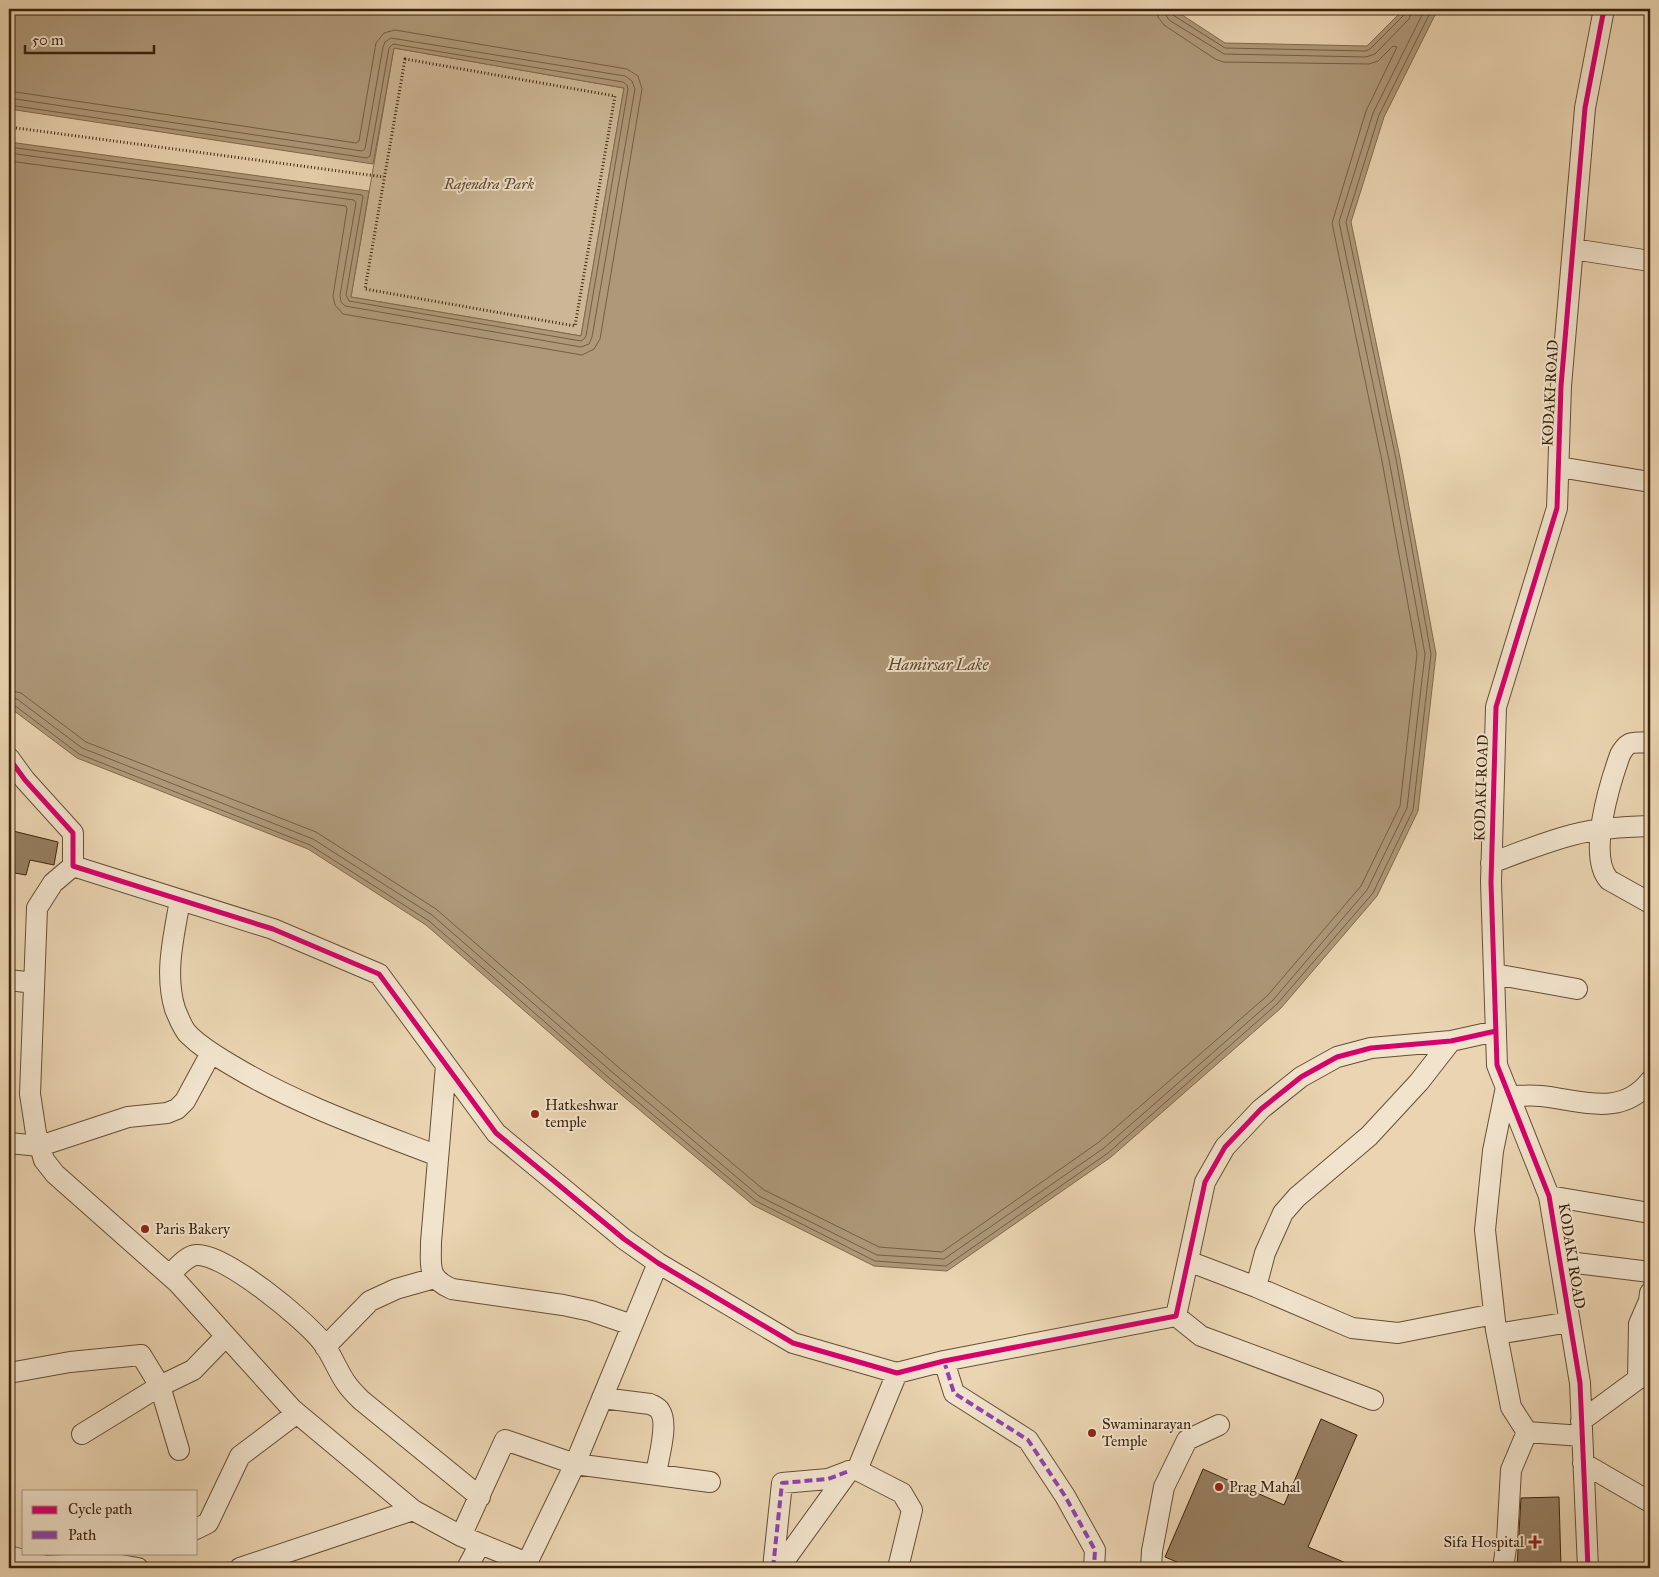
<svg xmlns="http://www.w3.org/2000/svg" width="1659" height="1577" viewBox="0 0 1659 1577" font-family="'IM FELL Great Primer',serif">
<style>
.green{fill:#ccb695;stroke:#846c50}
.water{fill:#ae9879;stroke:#80694d}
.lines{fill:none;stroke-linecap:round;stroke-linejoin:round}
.shore{stroke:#745e42;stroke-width:1}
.building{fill:#967f61;stroke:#3b230b}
.minor-casing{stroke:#674f34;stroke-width:22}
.path{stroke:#3b230b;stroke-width:3;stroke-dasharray:1 2.5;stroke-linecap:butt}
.minor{stroke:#f1e3cc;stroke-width:20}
.quiet{stroke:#8e44ad;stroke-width:4;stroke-dasharray:8 4;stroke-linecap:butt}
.cycleway-casing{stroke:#f1e3cc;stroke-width:8}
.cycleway{stroke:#d6006c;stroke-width:5}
.poi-dot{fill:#8f2418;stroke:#f1e3cc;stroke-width:2}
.labels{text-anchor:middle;stroke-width:4;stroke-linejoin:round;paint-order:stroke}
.park-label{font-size:15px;font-style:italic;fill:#5f482e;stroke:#f1e3cc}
.street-label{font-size:15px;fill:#3b230b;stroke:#f1e3cc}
.poi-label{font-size:15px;fill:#3b230b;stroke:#f1e3cc;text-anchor:start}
.water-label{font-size:16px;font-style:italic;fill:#5e462c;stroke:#f1e3cc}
</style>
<rect width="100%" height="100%" fill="#ead4b1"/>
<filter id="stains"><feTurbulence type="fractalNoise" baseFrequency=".004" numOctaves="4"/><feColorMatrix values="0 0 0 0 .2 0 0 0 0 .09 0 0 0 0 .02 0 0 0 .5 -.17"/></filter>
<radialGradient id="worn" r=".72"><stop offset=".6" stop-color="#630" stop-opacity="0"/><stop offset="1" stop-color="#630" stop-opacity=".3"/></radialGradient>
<path class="green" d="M394,48L624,88L581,336L351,297Z"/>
<path class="water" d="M9,9H1173L1225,43L1367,46L1404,9H1438L1384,117L1351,222L1400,458L1436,654L1418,811L1377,896L1281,1008L1111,1157L947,1271L874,1266L753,1205L605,1081L426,925L308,849L77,758L9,707V142L369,191L351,297L581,336L624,88L394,48L373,164L9,109Z"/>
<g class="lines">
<path class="shore" d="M1164,9L1166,15L1169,20L1224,54L1366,57L1375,54L1409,19L1413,9
M1171,9L1173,15L1225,48L1366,51L1370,49L1405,14L1407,9
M9,91L356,143L359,141L376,43L384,33L395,30L627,69L638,76L642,89L600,339L594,349L582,355L343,314L335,305L333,296L347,209L346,206L9,161
M9,98L362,151L365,149L383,47L385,42L391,38L625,76L632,81L635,89L592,337L589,344L581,347L345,306L341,302L340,295L356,203L354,200L9,153
M9,105L367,158L370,156L389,48L393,44L623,82L627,85L628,89L586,336L584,339L581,341L349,301L346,295L363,197L362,195L9,147
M9,690L21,693L86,742L316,832L436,909L617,1066L764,1190L879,1247L942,1252L1099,1142L1268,995L1361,886L1400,806L1417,654L1382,461L1332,223L1366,111L1397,47L1393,46L1378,61L1369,64L1223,62L1215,59L1164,25L1158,17L1157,9
M9,697L17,699L82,748L313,839L432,915L612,1072L759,1196L877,1255L944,1259L1104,1148L1273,1000L1367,890L1407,808L1425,654L1389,460L1339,222L1373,113L1425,9
M9,704L14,705L79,754L310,845L429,921L608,1077L756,1201L875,1261L946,1266L1108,1153L1277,1004L1373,893L1413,810L1431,654L1396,459L1346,222L1379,115L1432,9"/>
</g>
<path class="building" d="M9,830L58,842L54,865L30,860L26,875L9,872Z
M1321,1419L1357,1435L1308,1547L1358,1568H1191L1165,1557L1203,1469L1284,1505Z
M1559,1497L1561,1568H1517L1521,1498Z"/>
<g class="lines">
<g class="minor-casing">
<path id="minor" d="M1573,249L1650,261
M1559,467L1650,482
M1650,742C1634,744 1629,738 1620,755C1610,783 1587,856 1609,880L1650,903
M9,758L25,780L73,833V866L273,929L379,974L496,1133L624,1239L658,1263L793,1343L897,1373L944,1361L1176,1316L1205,1182L1225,1147L1261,1109L1301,1077L1337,1057L1371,1048L1451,1041L1496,1031
M1491,863C1518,853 1545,842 1572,835C1598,828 1624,827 1650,826
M73,866L53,883L37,908L30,1094L36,1133L44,1160L55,1174L178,1283L292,1409L413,1510L461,1536L527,1563L528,1568
M180,900C174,936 164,973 175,1009C178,1016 183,1030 189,1035C202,1048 218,1057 233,1066C296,1104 368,1129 438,1156
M1494,974L1577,989
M9,980L34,983
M446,1065L431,1242C431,1267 427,1278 452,1289L563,1305L591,1311L632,1325
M1510,1096C1520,1096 1531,1095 1541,1096C1580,1100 1621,1118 1650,1081
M9,1143L40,1146L128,1117L167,1113L177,1109L185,1101L211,1053
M1549,1196L1650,1213
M1188,1261L1256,1287L1352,1328L1398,1333L1494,1314
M1560,1261L1650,1272
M169,1275C177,1268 186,1256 196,1255C223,1252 307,1321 323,1343C332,1355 337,1370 346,1383C350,1389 356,1395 361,1400L480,1497
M1256,1287L1265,1253L1283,1213L1297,1197L1369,1136L1419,1082L1451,1041
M1650,1293L1649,1301L1639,1324L1638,1379L1650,1375
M1176,1316L1201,1336L1373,1400
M1497,1334L1570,1322
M325,1347L370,1301L396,1289L435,1278
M944,1361L954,1393L1028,1440L1065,1496L1095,1550L1094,1568
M9,1373L70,1362L141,1355L160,1386L179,1450
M602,1398L650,1404C654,1406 658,1407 660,1411C669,1424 658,1459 656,1474
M1581,1421L1638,1379
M1527,1432L1582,1436
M82,1434L160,1386L193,1370L226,1336
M1583,1463L1650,1502
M857,1470L902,1493L912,1510L898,1568
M196,1529L208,1523L240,1456L297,1413
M461,1536L505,1440L575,1464L710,1482
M9,1556L45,1566L109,1563L138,1568
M527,1563L575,1464L658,1263
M240,1568L413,1510
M467,1568L480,1544
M773,1568L782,1483L828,1479L849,1471
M779,1568L849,1471L857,1470L897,1373
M1151,1568L1152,1551L1164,1487L1187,1440L1219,1425
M1503,1568L1507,1541L1511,1470L1527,1432L1511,1407L1496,1330L1485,1230L1493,1151L1506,1087
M1588,1568L1580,1383L1549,1196L1497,1065L1491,882L1496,707L1557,508L1561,386L1585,108L1604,9"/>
</g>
<path class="path" d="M405,59L615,96L575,326L365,289Z
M9,127L384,177"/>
<use href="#minor" class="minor"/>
<path class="quiet" d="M944,1361L954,1393L1028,1440L1065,1496L1095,1550L1094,1568
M773,1568L782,1483L828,1479L849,1471"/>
<g class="cycleway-casing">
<path id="cycleway" d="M9,758L25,780L73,833V866L273,929L379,974L496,1133L624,1239L658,1263L793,1343L897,1373L944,1361L1176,1316L1205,1182L1225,1147L1261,1109L1301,1077L1337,1057L1371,1048L1451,1041L1496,1031
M1588,1568L1580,1383L1549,1196L1497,1065L1491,882L1496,707L1557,508L1561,386L1585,108L1604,9"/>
</g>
<use href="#cycleway" class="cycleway"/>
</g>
<g class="poi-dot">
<circle cx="535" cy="1114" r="5"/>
<circle cx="145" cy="1229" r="5"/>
<circle cx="1092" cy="1433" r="5"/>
<circle cx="1219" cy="1487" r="5"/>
<path d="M1532.5 1534.5h5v5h5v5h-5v5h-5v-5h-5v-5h5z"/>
</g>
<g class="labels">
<g class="park-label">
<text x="489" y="189">Rajendra Park</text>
</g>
<g class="street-label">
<text transform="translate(1550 393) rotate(-87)" y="5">KODAKI ROAD</text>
<text transform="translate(1481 788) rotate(-88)" y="5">KODAKI ROAD</text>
<text transform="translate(1572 1256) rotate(81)" y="5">KODAKI ROAD</text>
</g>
<g class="poi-label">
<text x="545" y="1110">Hatkeshwar<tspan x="545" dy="17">temple</tspan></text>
<text x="155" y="1234">Paris Bakery</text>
<text x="1102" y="1429">Swaminarayan<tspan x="1102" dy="17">Temple</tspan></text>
<text x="1229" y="1492">Prag Mahal</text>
<text x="1524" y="1547" text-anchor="end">Sifa Hospital</text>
</g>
<g class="water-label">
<text x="938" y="670">Hamirsar Lake</text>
</g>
</g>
<rect width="1659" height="1577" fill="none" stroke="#ead4b1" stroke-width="30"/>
<rect x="10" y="10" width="1639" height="1557" fill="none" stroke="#3b230b" stroke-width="2.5"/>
<rect x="15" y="15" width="1629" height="1547" fill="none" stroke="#3b230b"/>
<rect x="22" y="1490" width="175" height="65" fill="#f1e3cc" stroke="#a8967f"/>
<rect x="32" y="1506" width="25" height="8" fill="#d6006c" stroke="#a8967f"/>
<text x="68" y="1514" font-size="15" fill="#3b230b">Cycle path</text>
<rect x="32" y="1531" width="25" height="8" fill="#8e44ad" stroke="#a8967f"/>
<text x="68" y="1540" font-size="15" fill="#3b230b">Path</text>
<path d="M25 45v8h129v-8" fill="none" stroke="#3b230b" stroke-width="2.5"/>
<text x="32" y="45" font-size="15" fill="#3b230b" stroke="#f1e3cc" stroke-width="4" paint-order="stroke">50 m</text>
<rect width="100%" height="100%" filter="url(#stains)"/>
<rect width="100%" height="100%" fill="url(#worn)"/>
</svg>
